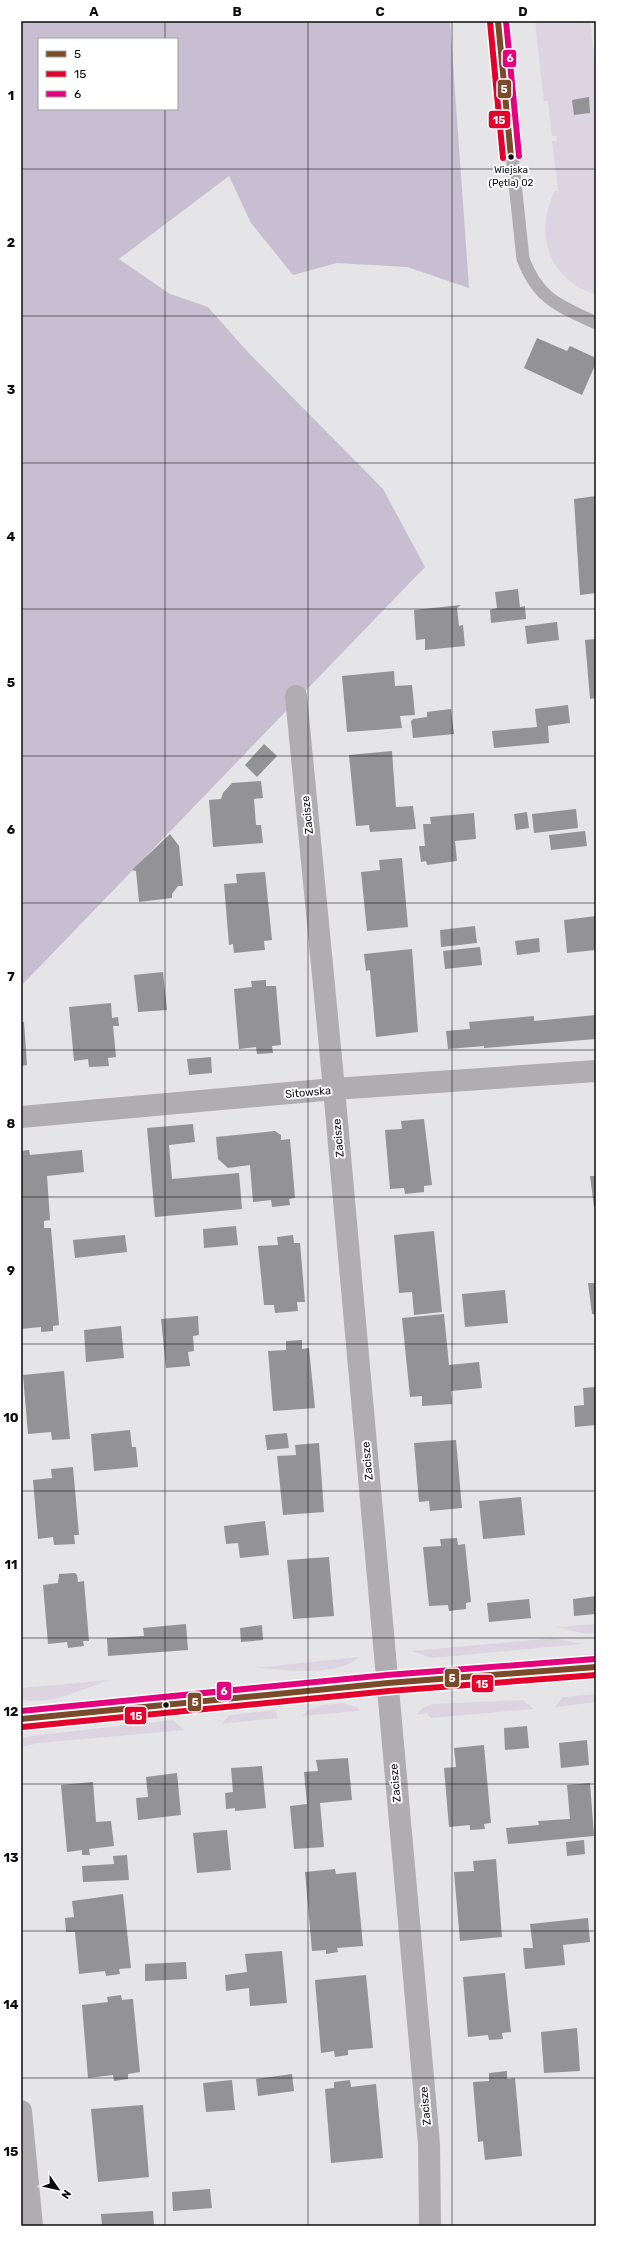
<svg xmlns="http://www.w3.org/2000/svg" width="617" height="2247" viewBox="0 0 617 2247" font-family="Rubik,sans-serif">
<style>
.green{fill:#dcd5e1}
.forest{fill:#c8bed1;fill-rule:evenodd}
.building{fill:#939294}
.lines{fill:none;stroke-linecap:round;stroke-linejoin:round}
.lane{stroke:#afadb0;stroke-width:13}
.street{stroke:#afadb0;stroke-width:22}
.secondary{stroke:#a4a2a6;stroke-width:22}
.bus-1-casing{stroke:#fff;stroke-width:9}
.bus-2-casing{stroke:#fff;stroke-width:9}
.bus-3-casing{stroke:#fff;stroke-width:9}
.bus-1{stroke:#7a4b2a;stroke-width:6}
.bus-2{stroke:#e4002b;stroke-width:6}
.bus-3{stroke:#e5007d;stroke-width:6}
.grid{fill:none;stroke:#0c0b0d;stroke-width:1;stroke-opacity:0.55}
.bus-dot{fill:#0c0b0d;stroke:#fff;stroke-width:1.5}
.labels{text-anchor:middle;stroke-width:4;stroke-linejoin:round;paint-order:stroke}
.bus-label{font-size:10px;fill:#0c0b0d;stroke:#fff}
.street-label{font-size:11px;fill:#0c0b0d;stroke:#fff}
.line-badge{stroke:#fff;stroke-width:1.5}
.badge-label{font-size:11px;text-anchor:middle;font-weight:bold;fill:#fff}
.neatline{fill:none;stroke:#0c0b0d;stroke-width:1.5}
.grid-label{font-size:13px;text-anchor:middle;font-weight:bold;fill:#0c0b0d}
</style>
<rect width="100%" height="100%" fill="#e5e4e6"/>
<path class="green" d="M535,21H590L596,71V295C588,291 578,288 571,282C542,260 539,222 555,191H558L552,141L557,140L556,136H552L548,101H544Z
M596,1624V1633L586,1634L557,1627Z
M554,1638L582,1644L431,1658L412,1651Z
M359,1657C337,1678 284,1669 254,1668Z
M110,1680C84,1688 48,1707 21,1699V1688Z
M596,1694V1702L555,1707L563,1697Z
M523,1700L534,1709L431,1718L426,1713L417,1715L422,1708L433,1704Z
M343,1703L358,1708L359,1711L302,1716C313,1704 327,1705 343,1703Z
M276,1710L278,1718L221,1724L230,1715Z
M173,1720L184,1730L39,1743L21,1747V1739L30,1736Z"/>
<path class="forest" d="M21,21H450L469,288L407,267L337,263L293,275L251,223L229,176L119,259L170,294L208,307L245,349L383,489L425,567L21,986ZM39,39H177V109H39Z"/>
<path class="building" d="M589,97L590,113L574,115L572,100Z
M537,338L567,351L570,346L596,358V363L582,395L524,368Z
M596,496V593L580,595L574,499Z
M518,589L520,607L525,606L526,619L491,623L490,610L497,608L495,592Z
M461,605L457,608L459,626L463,625L465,646L425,650V639L416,640L414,610Z
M557,622L559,640L527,644L525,626Z
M596,639V698L590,699L585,640Z
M394,671L395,686L412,685L415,715L400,716L402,728L347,732L342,676Z
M568,705L570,723L548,726L549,743L494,748L492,731L537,727L535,709Z
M451,709L454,734L413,738L411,721L413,719L427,717V712Z
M264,744L277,756L257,777L245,765Z
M392,751L396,807L413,806L416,829L370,832L369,825L356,826L349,755Z
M261,781L263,798L254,799L256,825H261L263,843L213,847L209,800L221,799L223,793L232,783Z
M576,809L578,828L534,833L532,814Z
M527,812L529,828L516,830L514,814Z
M474,813L476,839L455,841L457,861L427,865L426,861L421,862L419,846H425L423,824H431L430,817Z
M585,831L587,846L551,850L549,835Z
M170,834L179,846L183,886H178L172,894V898L139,902L136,871L132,870Z
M402,858L408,927L367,931L361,872L380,870L379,860Z
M265,872L272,940L264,941L265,950L234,953L233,944L229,945L224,884L237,883L236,874Z
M596,916V950L567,953L564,920Z
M475,926L477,943L441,947L440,930Z
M539,938L540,952L517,955L515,941Z
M480,947L482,965L445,969L443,951Z
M412,949L418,1032L376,1037L370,970L366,971L364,954Z
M163,972L167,1010L138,1012L134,975Z
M266,980V986H276L281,1045L272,1046L273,1053L257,1054L256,1047L239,1049L234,989L252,987L251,981Z
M111,1003L112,1018L118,1017L119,1026H113L116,1057L108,1058L109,1066L89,1067L88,1059L74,1061L69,1007Z
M596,1015V1039L484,1048V1046L448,1049L446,1031L470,1029L469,1022L534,1016V1021Z
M21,1022H24L27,1065L21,1066Z
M211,1057L212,1073L189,1075L187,1059Z
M424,1119L432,1185L424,1186V1192L405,1194L404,1188L390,1189L385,1130L402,1129L401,1121Z
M193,1124L195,1142L169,1145L172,1179L239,1173L242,1209L155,1217L147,1128Z
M275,1131L281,1135V1140L290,1139L295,1198L289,1199L290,1205L272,1207L271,1200L253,1202L250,1165L228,1168L218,1159L216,1137Z
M29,1150L30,1155L82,1150L84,1172L47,1176L50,1220L44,1221V1228H51L59,1325L53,1326V1331L41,1332V1327L21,1329V1151Z
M590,1176H596V1207H594Z
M236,1226L238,1245L204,1248L203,1229Z
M434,1231L442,1312L414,1315L412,1292L399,1293L394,1235Z
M125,1235L127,1252L75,1258L73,1240Z
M293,1235L294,1243H300L305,1302H297L298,1311L275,1313L274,1305H264L258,1246L278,1245L277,1237Z
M588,1283H596V1314H592Z
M505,1290L508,1323L465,1327L462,1294Z
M444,1314L449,1365L479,1362L482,1388L451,1391L452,1404L422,1406V1396L410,1397L402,1318Z
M198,1316L199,1335L193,1336L194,1351L188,1352L190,1366L166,1368L161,1319Z
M121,1326L124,1358L86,1362L84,1330Z
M302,1340V1349L309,1348L315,1408L273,1411L268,1351L286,1350V1341Z
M64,1371L70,1439L52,1440L51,1432L28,1434L23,1375Z
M596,1387V1425L575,1427L574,1406L584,1405L583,1388Z
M130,1430L132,1447H136L138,1467L94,1471L91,1434Z
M287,1433L289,1448L267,1450L265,1435Z
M456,1440L462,1508L430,1511L429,1501L419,1502L414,1443Z
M319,1443L324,1512L283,1515L277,1456L296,1455L295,1445Z
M73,1467L79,1535H74L75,1544L54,1545L53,1537L38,1539L33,1480L52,1478L51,1469Z
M521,1497L525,1535L483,1539L479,1501Z
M265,1521L269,1555L240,1558L238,1543L226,1544L224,1526Z
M457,1538L458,1545L465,1544L471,1602L466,1603V1609L449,1611L448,1605L429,1606L423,1547L441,1546L440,1539Z
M329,1557L334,1616L293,1619L287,1560Z
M75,1573L77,1575L78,1582L84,1581L89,1641H83L84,1646L68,1648L67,1642L48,1644L43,1585L58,1583L59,1574Z
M596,1596V1614L574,1616L573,1599Z
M529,1599L531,1618L489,1622L487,1603Z
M186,1624L188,1650L108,1656L107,1638L144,1636L143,1628Z
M262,1625L263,1640L241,1642L240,1628Z
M527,1726L529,1748L505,1750L504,1728Z
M587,1740L589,1765L561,1768L559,1743Z
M484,1745L491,1823L484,1824L485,1829L470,1830V1825L449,1827L444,1768L456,1767L454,1748Z
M348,1758L352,1800L320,1803L324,1847L294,1849L290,1806L307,1804L304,1772L318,1771L316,1760Z
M262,1766L266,1808L235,1811V1808L226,1809L225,1793L233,1792L231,1768Z
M177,1773L181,1815L138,1820L136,1798L148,1797L146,1777Z
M93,1782L96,1822L111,1821L114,1846L89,1849L90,1855H82V1850L67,1852L61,1785Z
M590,1783L594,1836L508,1844L506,1828L539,1825L538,1821L570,1819L567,1785Z
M227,1830L231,1870L197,1873L193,1833Z
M584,1840L585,1854L567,1856L566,1842Z
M127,1855L129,1880L83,1882L82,1866L114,1864L113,1856Z
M496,1859L502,1937L460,1941L454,1872L474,1871L473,1861Z
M335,1869L336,1874L356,1872L363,1946L337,1948L338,1952L326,1954V1950L312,1951L305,1872Z
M123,1894L131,1968L119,1969L120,1974L106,1976L105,1971L79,1974L75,1932H66L65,1918L74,1917L72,1901Z
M588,1918L590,1942L563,1945L565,1965L525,1969L523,1948H533L530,1924Z
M282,1951L287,2003L250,2006L249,1988L226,1991L225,1975L247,1972L245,1954Z
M186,1962L187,1979L145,1981V1964Z
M505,1973L511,2032L502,2033L503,2039L489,2040L488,2035L468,2037L463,1977Z
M366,1975L373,2048L348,2050V2055L335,2057L334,2051L321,2053L315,1980Z
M121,1995L122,2000L133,1999L140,2072L128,2074V2079L114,2081L113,2075L88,2078L82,2005L108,2002L107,1997Z
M577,2028L580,2071L544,2073L541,2032Z
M507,2071V2079L515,2078L522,2156L485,2160L483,2141L478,2142L473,2082L489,2081V2073Z
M292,2074L294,2091L258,2096L256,2079Z
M232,2080L235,2110L206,2112L203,2083Z
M350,2080L351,2087L376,2084L383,2158L331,2163L325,2089L334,2088V2082Z
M143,2105L149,2177L98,2182L91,2109Z
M210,2189L212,2208L173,2211L172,2192Z
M153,2211L154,2226H102L101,2214Z"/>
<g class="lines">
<path class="lane" d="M498,21L523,259C539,300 558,305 596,323"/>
<path class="street" d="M296,696L334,1089L429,2144L430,2226
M21,1117L334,1089L596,1071
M21,2111L32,2226"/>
<path class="secondary" d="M21,1719L388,1683L596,1667"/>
<g class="bus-1-casing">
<path id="bus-1" d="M498,21L511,157
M21,1719L388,1683L596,1667"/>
</g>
<g class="bus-2-casing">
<path id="bus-2" d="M490,22L503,158
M22,1727L389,1691L596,1675"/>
</g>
<g class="bus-3-casing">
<path id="bus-3" d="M506,21L519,156
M21,1711L387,1675L595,1659"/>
</g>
<use href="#bus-1" class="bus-1"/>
<use href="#bus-2" class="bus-2"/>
<use href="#bus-3" class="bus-3"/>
</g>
<path class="grid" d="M165,21V39M308,21V2226M452,21V2226M165,109V2226M21,169H596M21,316H596M21,463H596M21,609H596M21,756H596M21,903H596M21,1050H596M21,1197H596M21,1344H596M21,1491H596M21,1638H596M21,1784H596M21,1931H596M21,2078H596"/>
<g class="bus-dot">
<circle cx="511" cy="157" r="3.5"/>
<circle cx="166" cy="1705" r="3.5"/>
</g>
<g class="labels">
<g class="bus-label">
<text x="511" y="173">Wiejska<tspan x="511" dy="13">(Pętla) 02</tspan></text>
</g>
<g class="street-label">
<text transform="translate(307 815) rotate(-96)" y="4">Zacisze</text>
<text transform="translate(308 1092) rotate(-5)" y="4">Sitowska</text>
<text transform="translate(338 1138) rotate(-95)" y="4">Zacisze</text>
<text transform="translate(367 1461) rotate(-95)" y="4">Zacisze</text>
<text transform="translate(395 1783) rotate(-95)" y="4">Zacisze</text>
<text transform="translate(425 2106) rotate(-95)" y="4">Zacisze</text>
</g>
</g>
<g class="line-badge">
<rect x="502" y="49" width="15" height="19" rx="4" fill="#e5007d"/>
<rect x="497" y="79" width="15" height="20" rx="4" fill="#7a4b2a"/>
<rect x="488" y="110" width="23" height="19" rx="4" fill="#e4002b"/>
<rect x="444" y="1668" width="16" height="20" rx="4" fill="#7a4b2a"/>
<rect x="471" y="1674" width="23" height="19" rx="4" fill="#e4002b"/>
<rect x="216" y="1681" width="16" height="20" rx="4" fill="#e5007d"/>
<rect x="187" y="1692" width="15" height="20" rx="4" fill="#7a4b2a"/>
<rect x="124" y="1706" width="23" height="19" rx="4" fill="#e4002b"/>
</g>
<g class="badge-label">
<text x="510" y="62">6</text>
<text x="504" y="93">5</text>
<text x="499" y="124">15</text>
<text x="452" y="1682">5</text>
<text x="482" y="1688">15</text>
<text x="224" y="1695">6</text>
<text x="195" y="1706">5</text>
<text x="136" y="1720">15</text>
</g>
<rect width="617" height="2247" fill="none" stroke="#ffffff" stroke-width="44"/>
<rect x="38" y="38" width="140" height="72" fill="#ffffff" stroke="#9e9d9e"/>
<rect x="46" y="51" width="20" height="6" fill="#7a4b2a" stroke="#9e9d9e"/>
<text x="74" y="58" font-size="12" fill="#0c0b0d">5</text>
<rect x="46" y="71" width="20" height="6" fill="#e4002b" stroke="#9e9d9e"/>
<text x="74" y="78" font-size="12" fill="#0c0b0d">15</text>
<rect x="46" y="91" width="20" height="6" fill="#e5007d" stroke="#9e9d9e"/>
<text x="74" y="98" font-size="12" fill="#0c0b0d">6</text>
<g transform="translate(58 2189) rotate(124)" stroke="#ffffff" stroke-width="3" paint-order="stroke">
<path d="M0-3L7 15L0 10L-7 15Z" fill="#0c0b0d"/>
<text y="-6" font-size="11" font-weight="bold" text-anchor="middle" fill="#0c0b0d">N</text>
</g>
<rect x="22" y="22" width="573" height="2203" class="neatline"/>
<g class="grid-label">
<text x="94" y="16">A</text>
<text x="237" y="16">B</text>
<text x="380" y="16">C</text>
<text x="523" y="16">D</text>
<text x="11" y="100">1</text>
<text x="11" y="247">2</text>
<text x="11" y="394">3</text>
<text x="11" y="541">4</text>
<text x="11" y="687">5</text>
<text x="11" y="834">6</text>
<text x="11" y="981">7</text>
<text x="11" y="1128">8</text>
<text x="11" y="1275">9</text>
<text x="11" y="1422">10</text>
<text x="11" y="1569">11</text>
<text x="11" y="1716">12</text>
<text x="11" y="1862">13</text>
<text x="11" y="2009">14</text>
<text x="11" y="2156">15</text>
</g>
</svg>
